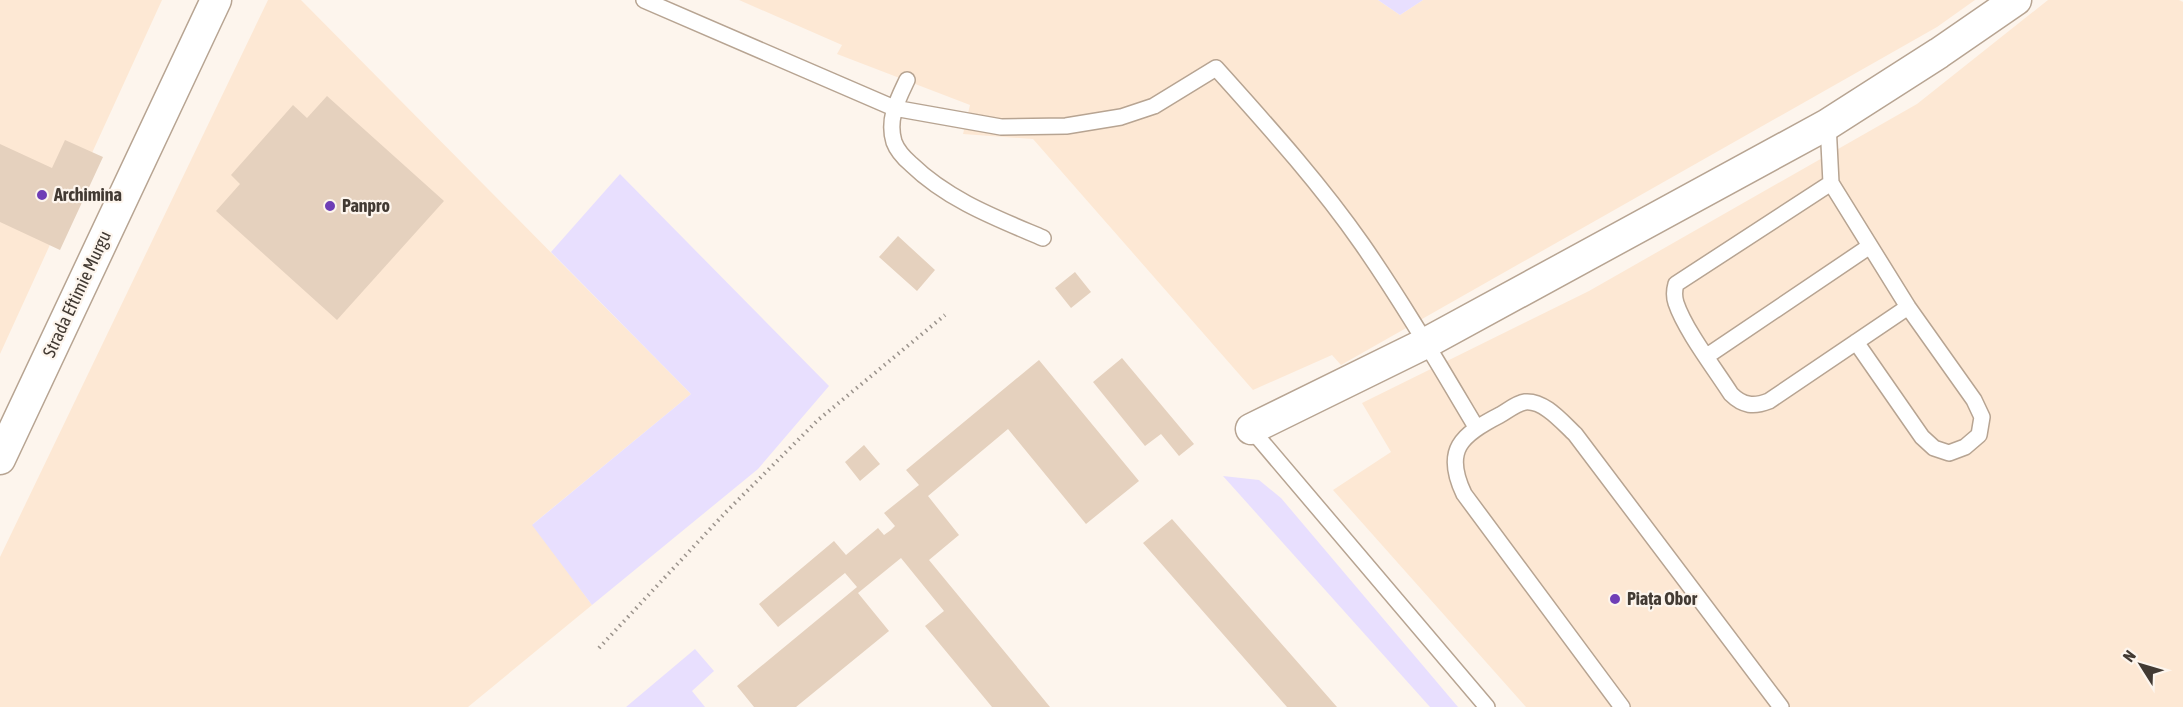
<svg xmlns="http://www.w3.org/2000/svg" width="2183" height="707" viewBox="0 0 2183 707" font-family="'Asap Condensed',sans-serif">
<style>
.built{fill:#fde8d4}
.green{fill:#e8dffe}
.building{fill:#e5d1be}
.lines{fill:none;stroke-linecap:round;stroke-linejoin:round}
.lane-casing{stroke:#b7a492;stroke-width:18}
.street-casing{stroke:#b7a492;stroke-width:33}
.path{stroke:#9b938c;stroke-width:4;stroke-dasharray:1.5 4.5;stroke-linecap:butt}
.lane{stroke:#fff;stroke-width:15}
.street{stroke:#fff;stroke-width:30}
.poi-dot{fill:#6f3eb6;stroke:#fdf5ed;stroke-width:2}
.labels{text-anchor:middle;stroke-width:4.5;stroke-linejoin:round;paint-order:stroke}
.poi-label{font-size:18px;font-weight:bold;fill:#423a33;stroke:#fdf5ed;text-anchor:start}
.street-label{font-size:18px;fill:#423a33;stroke:#fdf5ed}
</style>
<rect width="100%" height="100%" fill="#fdf5ed"/>
<path class="built" d="M0,0H162L0,354Z
M268,0H301L691,394L533,524L592,605L468,707H0V557Z
M739,0H1378L1400,15L1423,0H1975L1937,27L1341,365L1332,355L1253,390L1033,139L963,134L970,105L837,54L842,45Z
M2048,0H2179L2183,2V707H1526L1333,490L1391,452L1362,403L1589,291L1917,104Z"/>
<path class="green" d="M1378,0H1423L1400,15Z
M620,174L829,386L758,469L592,605L532,525L691,394L551,252Z
M1223,476L1259,480L1281,498L1458,707H1430Z
M695,649L714,671L692,691L705,707H626Z"/>
<path class="building" d="M327,96L444,201L337,320L216,211L240,184L231,175L293,105L307,118Z
M65,140L103,157L60,250L0,222V144L52,168Z
M898,236L935,270L917,291L879,257Z
M1075,272L1091,292L1071,308L1055,288Z
M1122,358L1194,444L1179,456L1161,434L1145,446L1093,382Z
M1039,360L1139,481L1086,524L1008,429L928,496L959,535L929,560L1050,707H992L925,626L944,611L901,558L858,593L889,631L796,707H754L737,686L857,587L845,573L778,627L759,604L834,541L846,555L878,528L884,535L891,530L895,526L884,513L919,485L906,470Z
M864,445L880,464L860,481L845,462Z
M1172,519L1337,707H1287L1143,543Z"/>
<g class="lines">
<g class="lane-casing">
<path id="lane" d="M644,0L894,108L1001,127L1066,126L1121,117L1154,106L1216,68C1267,125 1318,181 1362,244C1403,303 1439,365 1476,427
M907,80C898,99 887,119 894,142C897,150 904,158 911,164C948,200 996,218 1043,238
M1828,124L1831,183L1908,307L1974,400L1982,417L1979,435L1965,447L1949,453L1934,448L1922,437L1856,342
M1831,183L1676,284C1674,291 1674,297 1676,303C1685,330 1715,369 1731,394C1743,406 1754,407 1769,401L1908,307
M1707,356L1870,246
M1251,429L1487,707
M1622,707L1464,494C1443,450 1461,435 1500,415C1507,411 1517,403 1525,402C1544,400 1562,422 1575,434L1781,707"/>
</g>
<g class="street-casing">
<path id="street" d="M1251,429L1426,343L1828,124L1939,53L2016,0
M0,459L216,0"/>
</g>
<path class="path" d="M599,648L725,513L818,420L945,315"/>
<use href="#lane" class="lane"/>
<use href="#street" class="street"/>
</g>
<g class="poi-dot">
<circle cx="42" cy="195" r="6"/>
<circle cx="330" cy="206" r="6"/>
<circle cx="1615" cy="599" r="6"/>
</g>
<g class="labels">
<g class="poi-label">
<text x="54" y="201">Archimina</text>
<text x="342" y="212">Panpro</text>
<text x="1627" y="605">Piața Obor</text>
</g>
<g class="street-label">
<text transform="translate(77 294) rotate(-65)" y="6">Strada Eftimie Murgu</text>
</g>
</g>
<g transform="translate(2141 665) rotate(307)" stroke="#fdf5ed" stroke-width="4.5" paint-order="stroke">
<path d="M0-4.5L10 22L0 15L-10 22Z" fill="#423a33"/>
<text y="-9" font-size="16" font-weight="bold" text-anchor="middle" fill="#423a33">N</text>
</g>
</svg>
